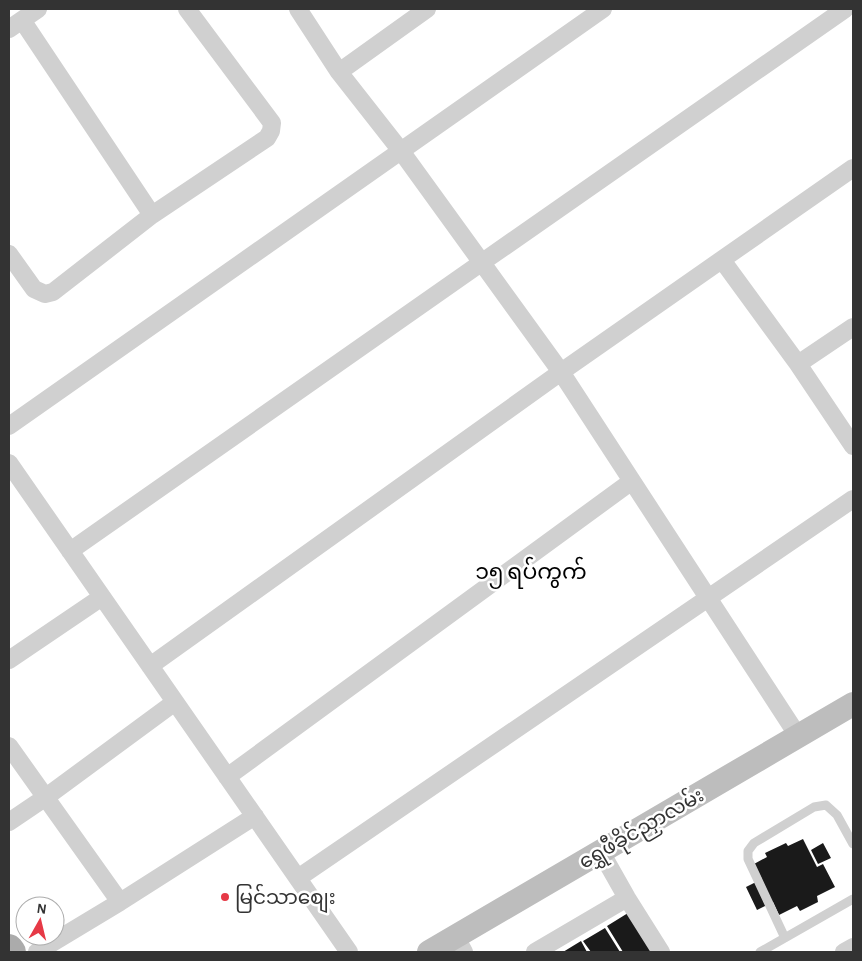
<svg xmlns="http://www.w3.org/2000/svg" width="862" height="961" viewBox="0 0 862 961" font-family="'Alegreya Sans','Noto Sans Myanmar',sans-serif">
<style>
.building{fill:#1a1a1a}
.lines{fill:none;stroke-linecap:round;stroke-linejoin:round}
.lane{stroke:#d0d0d0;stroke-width:9}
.street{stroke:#d0d0d0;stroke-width:18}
.secondary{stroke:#bdbdbd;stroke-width:24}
.primary{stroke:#ababab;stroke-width:28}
.poi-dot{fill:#e63946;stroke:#fff;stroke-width:2}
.labels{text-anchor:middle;stroke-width:5;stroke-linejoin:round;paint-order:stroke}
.street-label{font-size:20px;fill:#333;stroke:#fff}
.poi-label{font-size:20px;fill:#333;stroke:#fff;text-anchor:start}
.quarter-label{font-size:22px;fill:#000;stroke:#fff}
</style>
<rect width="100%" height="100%" fill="#fff"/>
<path class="building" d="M803,839L817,867L823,864L835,887L817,896L818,902L800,911L797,906L779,915L773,902L757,910L746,887L762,879L754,864L767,857L765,853L786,843L788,846Z
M823,843L831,858L818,864L811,850Z
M628,913L652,952H623L607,926Z
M605,928L620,952H591L583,941Z
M581,941L587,952H563Z"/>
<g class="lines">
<path class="lane" d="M785,938L748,859V851L754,843L814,807L826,805L837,815L853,844
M760,952L853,899"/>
<path class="street" d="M298,9L339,72L401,151L561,372L798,736
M22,20L152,215
M9,29L38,9
M339,72L427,9
M9,254L34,289L45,294L53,292L152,215L267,138L271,131L272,123L187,9
M722,260L798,364L853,446
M798,364L853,327
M9,426L603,9
M9,463L349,952
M70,551L481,263L845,9
M9,660L102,597
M150,666L561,372L853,168
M9,746L120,902
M227,777L632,481
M9,822L46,797L175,702
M601,852L627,898L661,952
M298,878L853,499
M456,937L464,952
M37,952L120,902L255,816
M535,952L627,898
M844,952L853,947"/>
<path class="secondary" d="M429,952L853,704"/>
<path class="primary" d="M9,948L12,952"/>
</g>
<circle class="poi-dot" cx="225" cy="897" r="5"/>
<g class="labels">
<g class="street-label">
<text transform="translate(641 828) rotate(-30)" y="7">ရွှေဖီခိုင်ညှာလမ်း</text>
</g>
<g class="poi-label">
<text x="235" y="904">မြင်သာစျေး</text>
</g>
<g class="quarter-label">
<text x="531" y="579">၁၅ ရပ်ကွက်</text>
</g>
</g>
<rect width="862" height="961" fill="none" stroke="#333333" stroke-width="20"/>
<g transform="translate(40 921) rotate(8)"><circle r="24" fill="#ffffff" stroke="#adadad"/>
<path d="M0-4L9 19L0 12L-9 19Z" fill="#e63946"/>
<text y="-8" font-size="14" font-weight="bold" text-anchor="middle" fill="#333333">N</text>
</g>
</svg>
